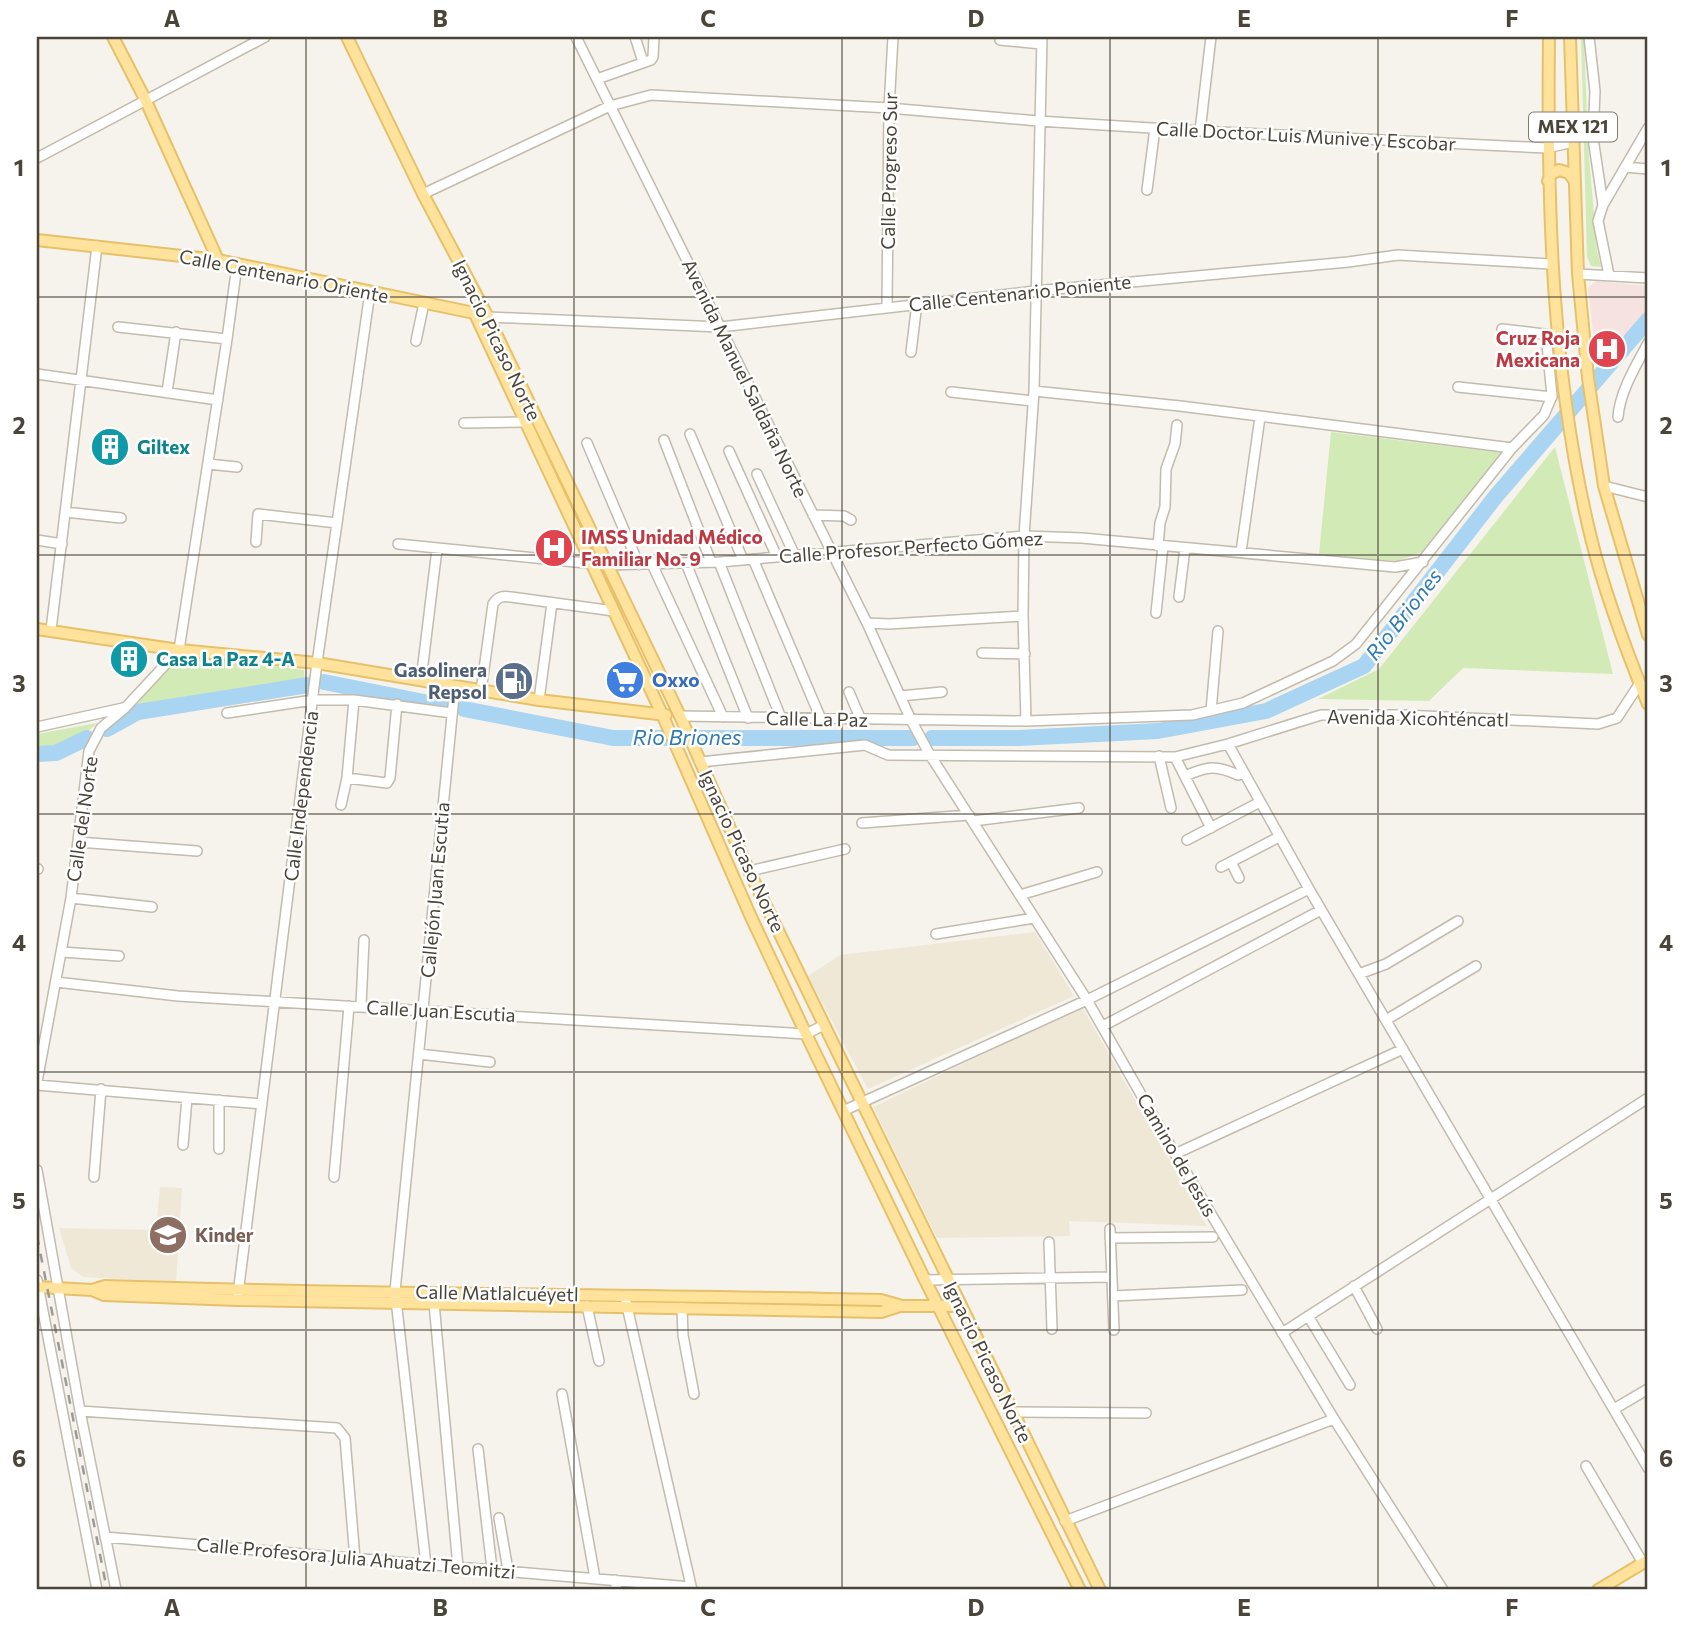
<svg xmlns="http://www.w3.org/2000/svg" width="1685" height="1627" viewBox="0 0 1685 1627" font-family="Commissioner,sans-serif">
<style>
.education{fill:#efe8d6}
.medical{fill:#f6e3e0}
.green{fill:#d2eab5}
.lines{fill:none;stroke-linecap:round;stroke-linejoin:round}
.river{stroke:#a9d4f2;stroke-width:16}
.minor-casing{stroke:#c2bbae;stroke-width:12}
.major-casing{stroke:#e6c16a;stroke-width:14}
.minor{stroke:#fff;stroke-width:9}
.major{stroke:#ffe39c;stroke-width:10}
.rail{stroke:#9a9a9a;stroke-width:2.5;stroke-dasharray:9 9;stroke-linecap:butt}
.grid{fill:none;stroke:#4b4439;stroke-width:2;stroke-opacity:0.55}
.labels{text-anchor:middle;stroke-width:5;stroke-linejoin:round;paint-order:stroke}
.shield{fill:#fff;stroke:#817c74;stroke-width:2}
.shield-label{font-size:18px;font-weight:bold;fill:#4b4439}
.street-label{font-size:19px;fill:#4b4439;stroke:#fff}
.health-label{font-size:19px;font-weight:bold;fill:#be3a42;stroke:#fff;text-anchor:end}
.culture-label{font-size:19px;font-weight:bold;fill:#0d838f;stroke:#fff;text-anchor:start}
.service-label{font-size:19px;font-weight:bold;fill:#4e5e75;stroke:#fff;text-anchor:end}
.shop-label{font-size:19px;font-weight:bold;fill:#366cbe;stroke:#fff;text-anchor:start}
.education-label{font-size:19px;font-weight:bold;fill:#785e54;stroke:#fff;text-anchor:start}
.water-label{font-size:21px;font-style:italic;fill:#2e7ab2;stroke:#fff}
.neatline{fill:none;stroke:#4b4439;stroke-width:2.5}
.grid-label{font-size:23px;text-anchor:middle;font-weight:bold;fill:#4b4439}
</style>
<rect width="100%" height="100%" fill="#f6f3ec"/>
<path class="education" d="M1035,932L1074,996L868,1089L808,976L840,955Z
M1082,1007L1207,1226L1069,1221L1070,1236L937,1238L873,1107Z
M160,1187L182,1188L176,1283L83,1277L71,1268L59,1228L156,1230Z"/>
<path class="medical" d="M1596,281L1648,286V315L1598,375L1588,288Z"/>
<path class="green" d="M1581,37H1584L1588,145L1597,250L1601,267L1591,266L1587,257Z
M1331,432L1503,453L1425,551L1397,561L1319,554Z
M1555,447L1613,674L1463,668L1429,701L1318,699L1379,669Z
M182,655L304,670L305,686L128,712Z
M97,723C81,740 60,746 37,748V734Z"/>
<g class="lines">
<path class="river" d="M324,682L444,706
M464,709L613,738H913
M107,729L138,712L308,685
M932,738H1019L1158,731L1266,711L1364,666L1496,496L1648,320
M37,754L56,753L87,738"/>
<g class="minor-casing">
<path id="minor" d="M576,37L867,623L911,720L930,755L1087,1000L1175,1154L1334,1419L1443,1590
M635,37L643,62
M1589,37L1595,91L1593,138L1603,205
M1000,40L1041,44
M597,79L651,60L653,57L654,37
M1200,131L1211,37
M37,158L265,37
M1625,167L1648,169
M1147,190L1155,128
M423,194L610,106L651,95L889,108L1038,121L1200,131L1547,148L1573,142
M1578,274L1648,278
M1609,275L1598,221L1603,205L1648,128
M887,306L889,108L893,37
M488,317L720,327L1035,291L1348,262L1398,255L1551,264
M118,327L227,339
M1502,329L1552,335
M416,341L424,303
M911,352L917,303
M37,374L218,400
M1458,387L1552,397
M1034,391L1180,406L1512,448
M167,392L176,332
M951,392L1033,401
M1618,417C1620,391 1636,366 1648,343
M464,423L526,422
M690,434L743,560
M664,440L711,562
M587,443L639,565
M729,451L777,557
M208,464L237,467
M757,474L795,556
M1604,486L1648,497
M65,512L121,518
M813,515L844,516L851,520
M37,540L62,544
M256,542L258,514L337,523
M398,544L605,565L719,562L1024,536L1082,538L1395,567L1423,562
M1158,546L1160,523L1165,507L1166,469L1175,444L1177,425
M1241,552L1260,417
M753,559L821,719
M719,562L781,718
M686,563L748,718
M652,564L723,717
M1179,597L1185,548
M1156,613L1163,546
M867,623L889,624L1023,616
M51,630L97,246
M982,653L1025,654
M421,680L437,549
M481,691L493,604C498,596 503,596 511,597L614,611
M849,692L861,720
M900,696L942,692
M539,700L552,603
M1211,711L1218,631
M227,713L313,700H354L452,713
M680,716L1026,721L1192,715L1243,703L1333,661L1356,644L1512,448L1544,415L1552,396L1546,334
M1026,721L1023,616L1024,536L1034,391L1042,37
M37,727L123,708
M1228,744L1309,889L1648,1468
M1159,756L1171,808
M1175,757L1211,828
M700,762L865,745L888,755L1175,757L1228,744L1321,715H1404L1598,724L1617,718L1640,683
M1185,776C1208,766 1216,765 1238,775L1244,773
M347,778L387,783L390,778L397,704
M341,805L347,778L354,700
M973,821L1079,808
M862,823L969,815
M1187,840L1260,802
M78,842L197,851
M1231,862L1239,878
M1221,867L1279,837
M37,869H38
M749,871L845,849
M1020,895L1097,872
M71,898L152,907
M936,934L1034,918
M62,952L119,956
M1359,974L1386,964L1458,921
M56,982L178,996L806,1034L824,1025
M361,1006L364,940
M1386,1020L1476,966
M1103,1026L1321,910
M419,1054L490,1062
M37,1082L71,898L89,751L101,728L125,708L179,650L227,339L237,265
M37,1085L262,1104
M219,1100V1149
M843,1111L1087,1000L1309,889
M183,1145L187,1098
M1175,1154L1403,1049
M37,1170L80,1411L116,1590
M94,1177L101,1089
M334,1177L349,1006
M1110,1229L1114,1330
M1110,1238L1213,1237
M1049,1242L1052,1329
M37,1280L97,1590
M925,1280L1110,1277
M1354,1286L1377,1329
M238,1294L317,663L370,292
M1113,1296L1242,1290
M626,1302L692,1590
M434,1303L458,1567
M587,1306L599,1361
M682,1308L683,1335L694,1394
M1308,1316L1350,1385
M1282,1333L1648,1098
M562,1394L595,1578
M1614,1409L1648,1389
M80,1411L337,1428L345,1438L355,1559
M1014,1412L1146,1413
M478,1449L492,1569
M1586,1466L1643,1563
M499,1518L508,1570
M1065,1521L1334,1419
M105,1537L691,1587
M426,1565L395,1291L455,686
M615,1580L617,1590"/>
</g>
<g class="major-casing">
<path id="major" d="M113,37L145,99L218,260
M347,37L423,194L488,317L680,716L749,871L1100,1590
M1549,37C1547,205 1551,373 1591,538C1605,595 1626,650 1648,704
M1570,37L1578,274L1588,378L1604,486L1648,635
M1548,128C1554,139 1566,140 1573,129
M1548,181L1551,174L1559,170L1569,173L1574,180
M37,240L218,260L479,314
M475,314L662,714L751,917L806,1034L925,1280L1080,1590
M37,629L179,650L317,663L539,700L666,715
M37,1287L92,1290L104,1295L237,1300L881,1312L900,1306
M92,1290L105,1286C364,1295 623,1294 881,1300L902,1306H961
M1598,1590L1648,1560"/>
</g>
<use href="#minor" class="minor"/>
<use href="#major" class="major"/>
<path class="rail" d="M37,1236L107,1590"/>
</g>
<path class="grid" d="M306,37V1590M574,37V1590M842,37V1590M1110,37V1590M1378,37V1590M37,297H1648M37,555H1648M37,814H1648M37,1072H1648M37,1330H1648"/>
<defs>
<g id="hospital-disc" transform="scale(2.0125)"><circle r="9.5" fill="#e0444e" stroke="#fff"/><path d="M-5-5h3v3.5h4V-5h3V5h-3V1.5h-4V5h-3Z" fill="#fff"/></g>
<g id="building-disc" transform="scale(2.0125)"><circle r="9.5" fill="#0f9aa8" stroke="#fff"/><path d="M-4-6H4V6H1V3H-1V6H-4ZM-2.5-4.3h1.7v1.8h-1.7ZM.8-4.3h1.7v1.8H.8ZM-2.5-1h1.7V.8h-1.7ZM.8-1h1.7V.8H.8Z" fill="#fff"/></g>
<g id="supermarket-disc" transform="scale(2.0125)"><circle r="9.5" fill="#3f7fe0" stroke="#fff"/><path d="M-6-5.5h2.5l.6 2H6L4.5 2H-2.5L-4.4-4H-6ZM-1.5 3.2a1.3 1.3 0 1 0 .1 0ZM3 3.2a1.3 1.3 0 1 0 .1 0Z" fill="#fff"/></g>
<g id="fuel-disc" transform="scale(2.0125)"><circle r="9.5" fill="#5c6f8a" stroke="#fff"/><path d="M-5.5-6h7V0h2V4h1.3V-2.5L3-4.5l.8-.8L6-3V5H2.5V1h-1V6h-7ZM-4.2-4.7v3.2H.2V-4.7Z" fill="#fff"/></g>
<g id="school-disc" transform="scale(2.0125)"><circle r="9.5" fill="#8d6e63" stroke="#fff"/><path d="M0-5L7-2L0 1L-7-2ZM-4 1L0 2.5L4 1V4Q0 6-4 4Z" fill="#fff"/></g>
</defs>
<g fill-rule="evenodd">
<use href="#hospital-disc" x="1607" y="349"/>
<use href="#building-disc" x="110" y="447"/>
<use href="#hospital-disc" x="554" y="548"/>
<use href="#building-disc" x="129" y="659"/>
<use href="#supermarket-disc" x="625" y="680"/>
<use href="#fuel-disc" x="514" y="681"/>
<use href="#school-disc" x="168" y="1235"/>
</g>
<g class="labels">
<rect class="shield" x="1529" y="112.5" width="88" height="29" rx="5"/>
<g class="shield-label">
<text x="1573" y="133">MEX 121</text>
</g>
<g class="street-label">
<text transform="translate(1306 136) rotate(3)" y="7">Calle Doctor Luis Munive y Escobar</text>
<text transform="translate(889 171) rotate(-89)" y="7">Calle Progreso Sur</text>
<text transform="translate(284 276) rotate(11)" y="7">Calle Centenario Oriente</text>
<text transform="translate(1020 293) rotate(-6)" y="7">Calle Centenario Poniente</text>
<text transform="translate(497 340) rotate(64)" y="7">Ignacio Picaso Norte</text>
<text transform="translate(745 378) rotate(64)" y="7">Avenida Manuel Saldaña Norte</text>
<text transform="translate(911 547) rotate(-4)" y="7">Calle Profesor Perfecto Gómez</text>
<text transform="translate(1418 718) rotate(1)" y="7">Avenida Xicohténcatl</text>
<text transform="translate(817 719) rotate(1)" y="7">Calle La Paz</text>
<text transform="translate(301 796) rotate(-83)" y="7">Calle Independencia</text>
<text transform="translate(82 819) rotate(-82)" y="7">Calle del Norte</text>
<text transform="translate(742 851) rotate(65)" y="7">Ignacio Picaso Norte</text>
<text transform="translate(435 890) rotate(-85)" y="7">Callejón Juan Escutia</text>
<text transform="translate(441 1011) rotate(3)" y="7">Calle Juan Escutia</text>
<text transform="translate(1177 1155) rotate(60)" y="7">Camino de Jesús</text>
<text transform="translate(497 1293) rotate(1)" y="7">Calle Matlalcuéyetl</text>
<text transform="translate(988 1362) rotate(64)" y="7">Ignacio Picaso Norte</text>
<text transform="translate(356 1558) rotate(5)" y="7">Calle Profesora Julia Ahuatzi Teomitzi</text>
</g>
<g class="health-label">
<text x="1580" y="345">Cruz Roja<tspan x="1580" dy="22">Mexicana</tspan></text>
<text x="581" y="544" text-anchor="start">IMSS Unidad Médico<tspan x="581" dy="22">Familiar No. 9</tspan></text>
</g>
<g class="culture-label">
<text x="137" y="454">Giltex</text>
<text x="156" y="666">Casa La Paz 4-A</text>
</g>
<g class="service-label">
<text x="487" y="677">Gasolinera<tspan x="487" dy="22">Repsol</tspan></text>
</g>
<g class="shop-label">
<text x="652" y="687">Oxxo</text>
</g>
<g class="education-label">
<text x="195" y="1242">Kinder</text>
</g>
<g class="water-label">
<text transform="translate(1404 615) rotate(-52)" y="7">Rio Briones</text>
<text x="687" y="745">Rio Briones</text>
</g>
</g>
<rect width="1685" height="1627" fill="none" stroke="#ffffff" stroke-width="77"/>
<rect x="38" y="38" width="1608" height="1550" class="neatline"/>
<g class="grid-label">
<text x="172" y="27">A</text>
<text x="440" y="27">B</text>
<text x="708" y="27">C</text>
<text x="976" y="27">D</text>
<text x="1244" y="27">E</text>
<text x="1512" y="27">F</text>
<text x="19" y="176">1</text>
<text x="1666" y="176">1</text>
<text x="19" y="434">2</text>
<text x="1666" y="434">2</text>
<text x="19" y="692">3</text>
<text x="1666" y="692">3</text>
<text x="19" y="951">4</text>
<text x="1666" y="951">4</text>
<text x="19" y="1209">5</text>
<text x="1666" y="1209">5</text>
<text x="19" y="1467">6</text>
<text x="1666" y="1467">6</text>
<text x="172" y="1616">A</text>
<text x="440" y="1616">B</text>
<text x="708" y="1616">C</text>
<text x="976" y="1616">D</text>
<text x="1244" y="1616">E</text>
<text x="1512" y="1616">F</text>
</g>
</svg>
